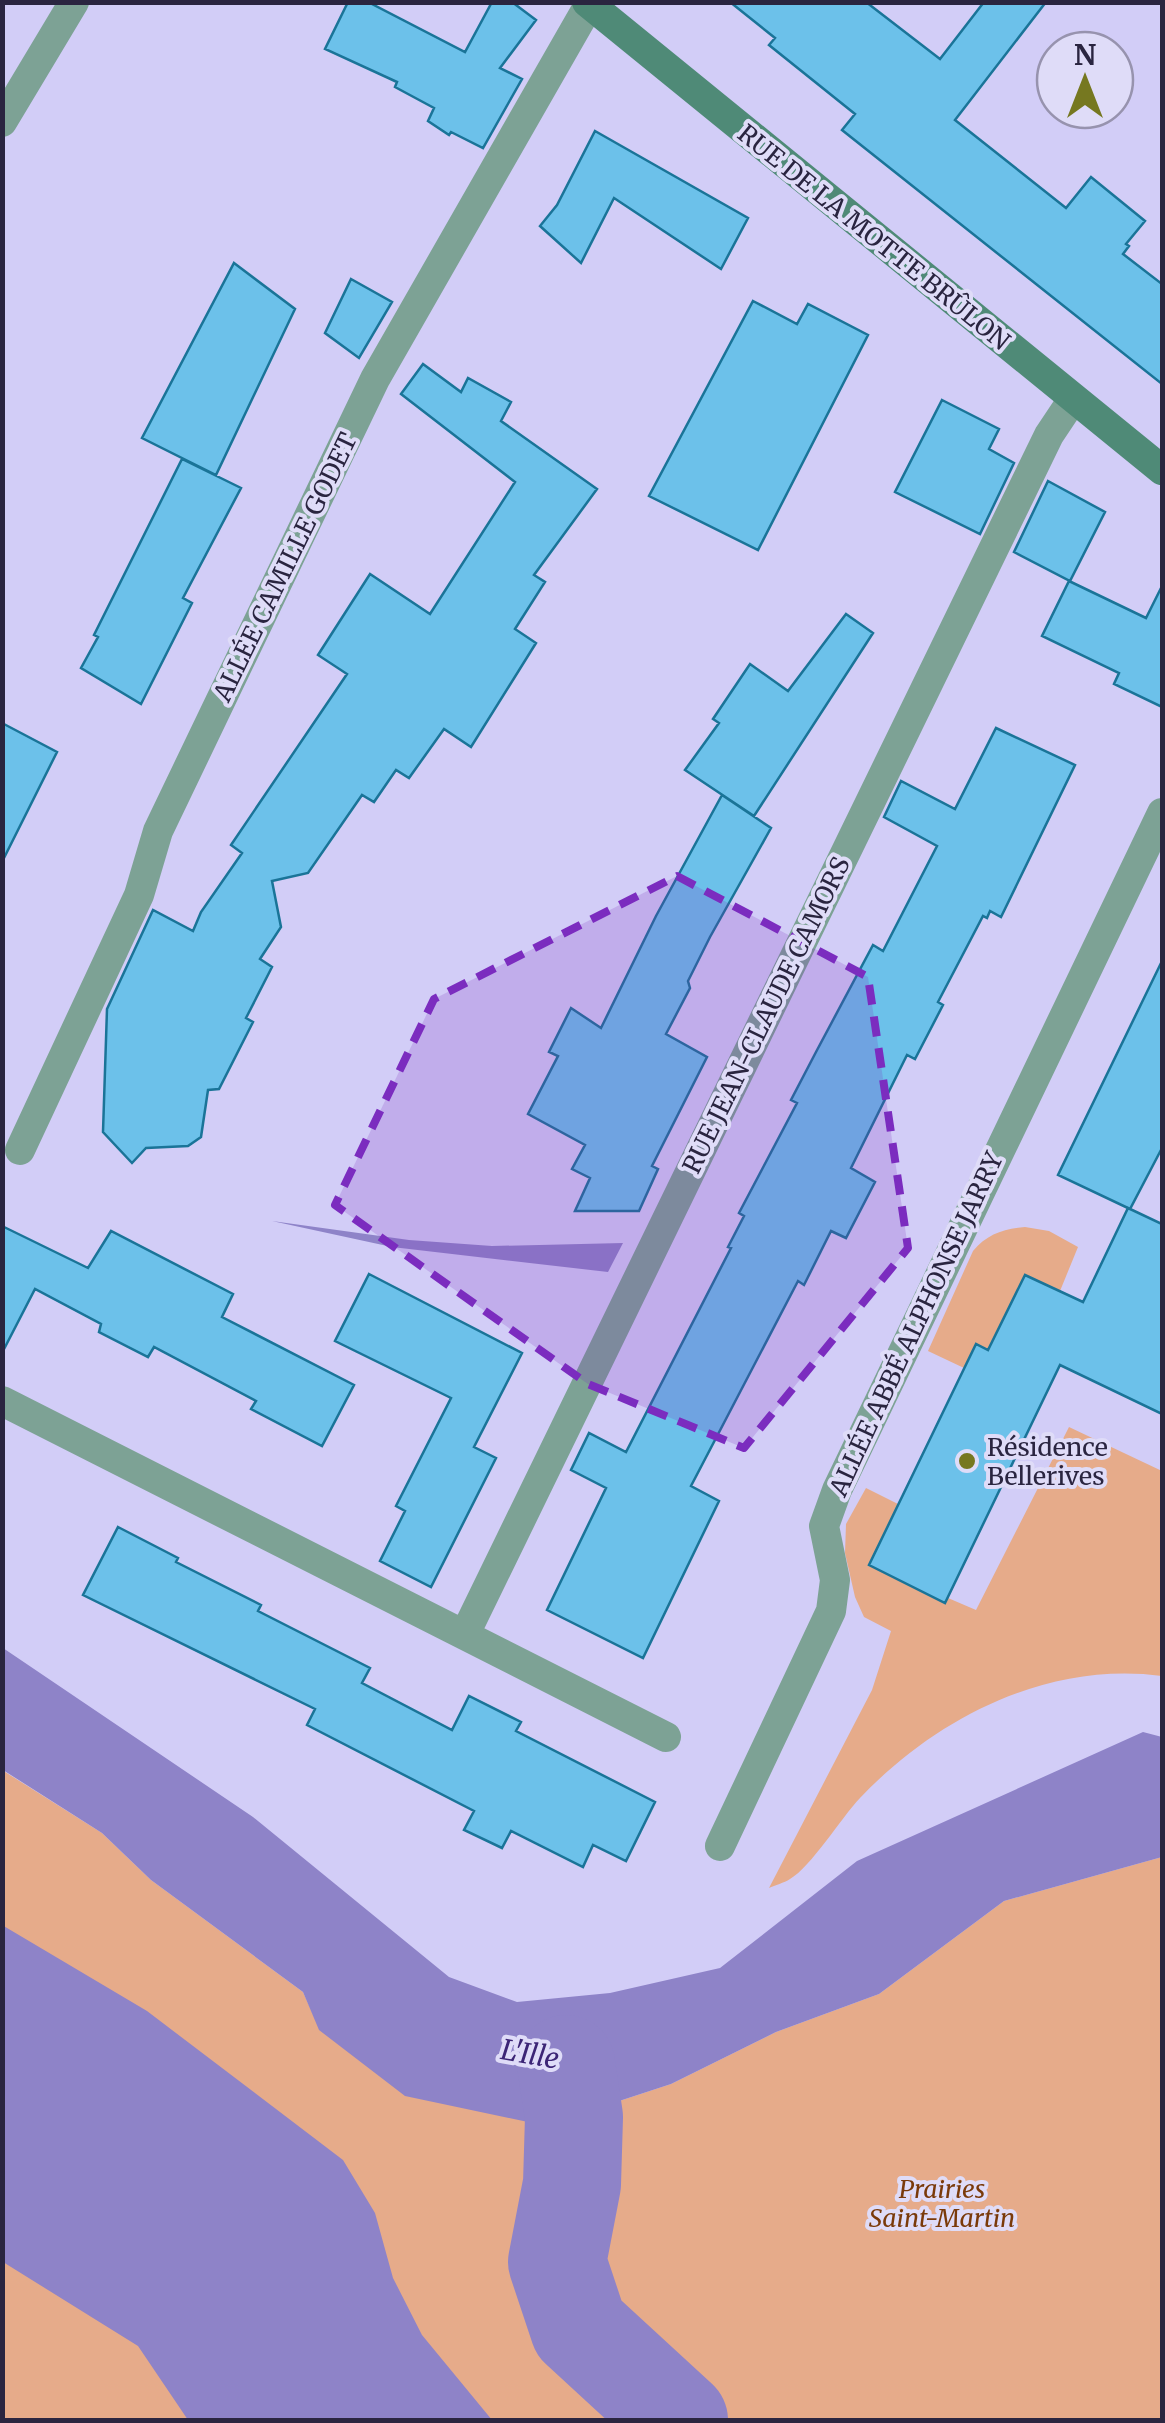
<svg xmlns="http://www.w3.org/2000/svg" width="1165" height="2423" viewBox="0 0 1165 2423" font-family="Merriweather,serif">
<style>
.green{fill:#e6ab8a}
.water{fill:#8e83c8}
.lines{fill:none;stroke-linecap:round;stroke-linejoin:round}
.river{stroke:#8e83c8;stroke-width:98}
.building{fill:#6cc1ea;stroke:#1a7498;stroke-width:2.5}
.street{stroke:#7da295;stroke-width:30}
.secondary{stroke:#4f8a77;stroke-width:30}
.marked{fill:#7b2cbf;fill-opacity:0.2;stroke:#7b2cbf;stroke-width:8;stroke-dasharray:20 12;stroke-linejoin:round}
.poi-dot{fill:#767820;stroke:#dfdcf8;stroke-width:4}
.labels{text-anchor:middle;stroke-width:8;stroke-linejoin:round;paint-order:stroke}
.street-label{font-size:25px;fill:#2a2540;stroke:#dfdcf8}
.poi-label{font-size:25px;fill:#2a2540;stroke:#dfdcf8;text-anchor:start}
.park-label{font-size:25px;font-style:italic;fill:#7a3a0a;stroke:#dfdcf8}
.water-label{font-size:28px;font-style:italic;fill:#3c2576;stroke:#dfdcf8}
</style>
<rect width="100%" height="100%" fill="#d2cdf7"/>
<path class="green" d="M1025,1227L1049,1231L1078,1247L1060,1291L1025,1275L988,1350L976,1344L964,1368L928,1351L973,1251C987,1234 1004,1229 1025,1227Z
M1069,1427L1162,1471V1676C1049,1661 938,1716 860,1798C841,1818 811,1867 790,1879C784,1883 775,1885 769,1888L872,1690L891,1631L864,1617L855,1597L845,1553L846,1524L866,1488L898,1504L869,1565L944,1603L948,1598L976,1610Z
M2,1770L102,1833L151,1880L303,1992L320,2030L528,2122L563,2134L567,2177L581,2173L610,2104L671,2084L776,2032L879,1994L1004,1901L1162,1857V2420H3Z"/>
<path class="water" d="M272,1221L409,1240L492,1246L623,1243L608,1272L392,1247Z
M3,1648L253,1817L449,1977L517,2002L610,1993L720,1968L857,1861L1143,1732L1162,1737V1857L1004,1901L879,1994L776,2032L671,2084L610,2104L581,2173L572,2184L567,2177L562,2134L528,2122L405,2096L319,2030L303,1992L151,1880L102,1833L3,1770Z
M2,1925L147,2011L343,2160L375,2213L393,2278L422,2335L492,2420H188L138,2346L3,2262Z"/>
<g class="lines">
<path class="river" d="M566,2064L574,2117L572,2184L557,2262L579,2328L679,2420"/>
</g>
<path class="building" d="M348,2H368L465,52L492,2H512L536,20L500,68L522,79L483,148L451,132L449,135L428,121L434,108L395,87L397,82L325,49Z
M730,2H866L940,59L984,2H1046L955,120L1066,208L1091,177L1145,221L1126,244L1129,246L1123,254L1162,284V384L842,130L855,114L769,45L775,38Z
M595,131L748,218L721,269L614,198L581,263L540,226L557,205Z
M234,263L295,309L216,475L142,438Z
M351,279L392,302L359,358L325,333Z
M753,301L797,324L808,304L868,335L758,550L649,496Z
M423,364L461,392L468,378L511,402L501,421L597,489L534,575L545,582L515,629L536,643L471,747L444,729L409,778L396,770L374,802L362,795L308,873L272,881L281,927L260,959L272,967L246,1018L253,1022L219,1089L208,1090L201,1137L188,1146L146,1148L132,1163L103,1132L107,1009L153,910L193,931L201,912L242,853L231,845L347,674L318,655L370,574L430,614L515,482L401,394Z
M942,400L999,429L989,449L1014,463L980,534L895,492Z
M182,459L241,488L183,598L192,603L141,704L81,668L98,637L94,635Z
M1048,481L1105,512L1070,581L1014,552Z
M1069,581L1146,618L1162,586V707L1114,684L1119,673L1042,636Z
M846,614L873,633L754,816L685,770L719,723L713,719L750,664L788,691Z
M2,723L57,752L2,862Z
M996,728L1075,765L1001,917L990,911L987,918L983,916L938,1002L943,1005L915,1059L907,1055L851,1168L875,1182L846,1238L831,1231L804,1285L798,1281L691,1486L719,1501L643,1658L547,1610L606,1488L571,1470L589,1433L626,1452L731,1248L728,1247L744,1216L739,1213L797,1103L791,1100L816,1052L873,945L883,951L937,846L884,817L901,781L955,809Z
M722,795L771,828L710,937L688,981L690,988L666,1034L707,1057L652,1166L658,1169L639,1211H575L590,1178L572,1169L585,1145L528,1114L558,1056L549,1052L571,1008L601,1028L656,916Z
M1162,961V1148L1130,1209L1058,1175Z
M1128,1208L1162,1224V1414L1060,1365L945,1603L869,1565L976,1344L988,1350L1025,1275L1083,1302Z
M2,1226L88,1268L111,1231L233,1294L222,1317L354,1385L322,1446L251,1409L256,1401L154,1347L148,1357L99,1332L101,1324L35,1289L2,1353Z
M369,1274L522,1353L474,1447L496,1458L431,1587L380,1561L405,1511L396,1506L451,1398L335,1341Z
M118,1527L178,1558L176,1562L261,1605L258,1611L370,1668L362,1683L452,1730L469,1696L521,1722L516,1731L655,1802L626,1861L593,1845L583,1867L511,1831L502,1848L464,1830L474,1811L307,1725L315,1709L83,1595Z"/>
<g class="lines">
<path class="street" d="M2,122L74,2
M20,1150L139,895L158,831L375,379L589,5
M2,1401L666,1737
M465,1634L1049,435L1073,399
M720,1846L831,1611L835,1580L824,1526L837,1490L1162,813"/>
<path class="secondary" d="M587,2L1162,470"/>
</g>
<path class="marked" d="M677,876L868,977L908,1248L744,1448L588,1384L335,1205L434,999Z"/>
<circle class="poi-dot" cx="967" cy="1461" r="10"/>
<g class="labels">
<g class="street-label">
<text transform="translate(874 237) rotate(39)" y="9">RUE DE LA MOTTE BRÛLON</text>
<text transform="translate(285 567) rotate(-64)" y="9">ALLÉE CAMILLE GODET</text>
<text transform="translate(766 1015) rotate(-64)" y="9">RUE JEAN-CLAUDE CAMORS</text>
<text transform="translate(916 1324) rotate(-65)" y="9">ALLÉE ABBÉ ALPHONSE JARRY</text>
</g>
<g class="poi-label">
<text x="987" y="1456">Résidence<tspan x="987" dy="29">Bellerives</tspan></text>
</g>
<g class="park-label">
<text x="942" y="2198">Prairies<tspan x="942" dy="29">Saint-Martin</tspan></text>
</g>
<g class="water-label">
<text transform="translate(530 2054) rotate(10)" y="10">L'Ille</text>
</g>
</g>
<rect width="1165" height="2423" fill="none" stroke="#2a2540" stroke-width="10"/>
<g transform="translate(1085 80)"><circle r="48" fill="#dfdcf8" stroke="#9793ae" stroke-width="2.5"/>
<path d="M0-8L18 38L0 25L-18 38Z" fill="#767820"/>
<text y="-15" font-size="28" font-weight="bold" text-anchor="middle" fill="#2a2540">N</text>
</g>
</svg>
